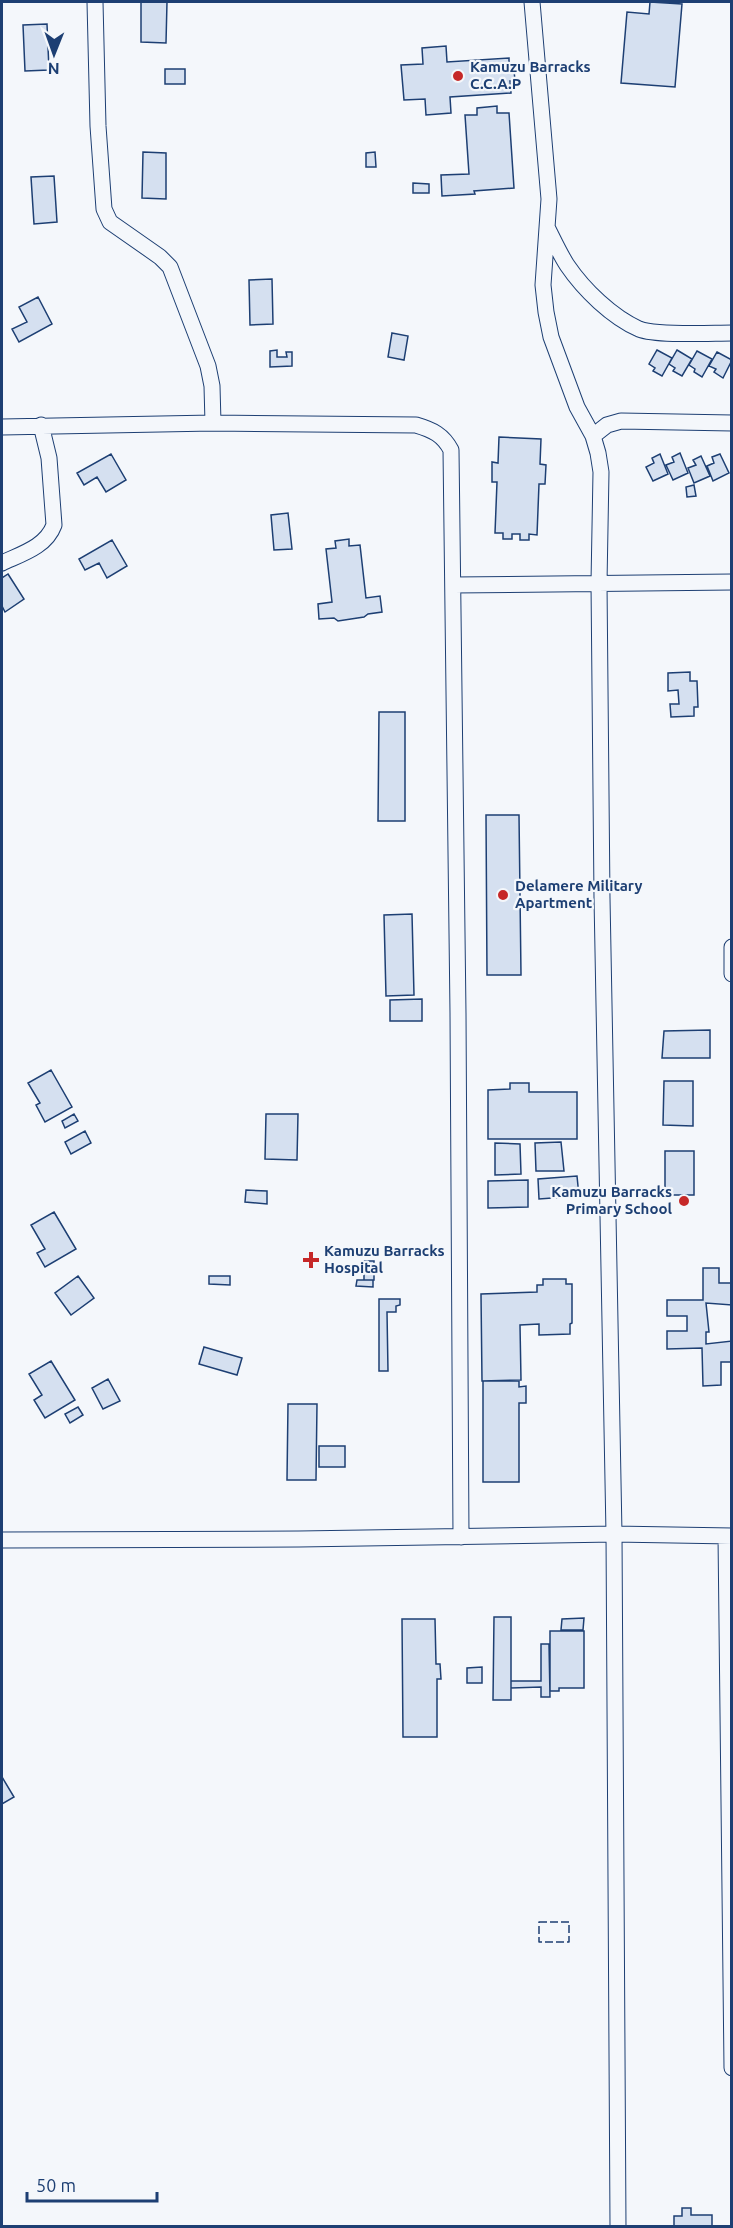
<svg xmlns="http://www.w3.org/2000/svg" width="733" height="2228" viewBox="0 0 733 2228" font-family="Ubuntu,sans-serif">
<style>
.building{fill:#d5e0f0;stroke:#1d3f73;stroke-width:1.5}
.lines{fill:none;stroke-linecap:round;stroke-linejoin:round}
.minor-casing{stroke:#1d3f73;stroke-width:17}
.minor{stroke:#f4f7fb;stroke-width:15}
.fence{stroke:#1d3f73;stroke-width:1.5;stroke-dasharray:8 3;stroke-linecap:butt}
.poi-dot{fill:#c62828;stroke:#f4f7fb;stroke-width:2}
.labels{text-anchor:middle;stroke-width:4.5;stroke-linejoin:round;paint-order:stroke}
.poi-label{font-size:15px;font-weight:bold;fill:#1d3f73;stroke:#f4f7fb;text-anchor:start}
</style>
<rect width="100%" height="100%" fill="#f4f7fb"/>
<path class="building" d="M141,2H167L166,43L141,42Z
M650,2L682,4L675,87L621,83L627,12L649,14Z
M47,24L49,70L25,71L23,25Z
M446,46L447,62L509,58V70H514L515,81H510L511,93L450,97L451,113L426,115L425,99L404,100L401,65L423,64L422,48Z
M165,69H185V84H165Z
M497,106V113H509L514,188L474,191L475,194L442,196L441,175L469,174L465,115H477V108Z
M143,152L166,153V199L142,198Z
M375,152L376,167H366V153Z
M54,176L57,222L34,224L31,177Z
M413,183L429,184V193H413Z
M272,279L273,324L250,325L249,280Z
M38,297L52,324L19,342L12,329L27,322L19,307Z
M392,333L408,336L404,360L388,357Z
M277,350V357H287L286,352H292V366L270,367V351Z
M657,350L672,358L662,376L653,371L655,368L649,364Z
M677,350L692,359L682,376L673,371L675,368L669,364Z
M697,351L712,359L702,377L694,372L695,369L689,365Z
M717,352L732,360L723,378L714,372L716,369L709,366Z
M499,437L541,439L540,464L546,465L545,484H539L537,535L529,534V540H520V534H512V539H503V533H495L497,482H492V462L498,463Z
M680,453L688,473L673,480L666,465L674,462L672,457Z
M111,454L126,480L106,492L97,477L84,485L77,473Z
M660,454L668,474L653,481L646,467L654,463L652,458Z
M720,454L729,473L713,481L707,466L714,463L712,457Z
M701,456L710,476L694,483L688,468L696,465L693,460Z
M694,485L696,496L687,497L686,487Z
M288,513L292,549L274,550L271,515Z
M349,539V546L360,545L366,598L380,596L382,612L368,614L364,617L338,621L334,618L319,619L318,604L332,602L326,549L336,548L335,541Z
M112,540L127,566L107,578L99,563L85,570L79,559Z
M8,574L24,599L5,612L2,606V578Z
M690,672V681H697L698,707H694V716L671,717L670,704H679L678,690L668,691V673Z
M379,712H405V821H378Z
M486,815H519L521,975H487Z
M412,914L414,995L386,996L384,915Z
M422,999V1021H390V1000Z
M710,1030V1058H662L664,1031Z
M51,1070L72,1107L45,1122L36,1105L40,1103L28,1083Z
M664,1081H693V1126L663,1125Z
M510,1083H529V1092H577V1139H488V1090L510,1089Z
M74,1114L78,1121L65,1128L62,1121Z
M266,1114H298L297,1160L265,1159Z
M85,1131L91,1143L71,1154L65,1142Z
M561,1142L564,1171H536L535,1143Z
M495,1143L520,1144L521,1174L495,1175Z
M665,1151H694V1195H665Z
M577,1176L579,1196L539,1199L538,1179Z
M528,1180V1207L488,1208V1181Z
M246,1190L267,1191V1204L245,1202Z
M54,1212L76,1249L45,1267L37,1253L45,1249L31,1225Z
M364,1261H374V1280H364Z
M703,1268H719V1283H732V1305L706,1303L709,1332H706V1344L732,1341V1362H721V1385L703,1386L702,1348L667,1349V1331H687V1316H667V1300H703Z
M78,1276L94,1298L71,1315L55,1293Z
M209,1276H230V1285L209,1284Z
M543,1279H566V1284H572V1323L570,1324V1334L539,1335V1324L520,1325L521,1380L482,1381L481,1294L537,1292V1285H543Z
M357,1280H373V1287L356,1286Z
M379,1299H400V1305L396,1306V1312H387L388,1371H379Z
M204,1347L242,1358L237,1375L199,1364Z
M51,1361L75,1400L45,1418L34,1400L42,1395L29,1374Z
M108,1379L120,1401L103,1409L92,1388Z
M483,1381H519V1387L526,1386V1403H519V1482H483Z
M288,1404H317L316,1480H287Z
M78,1407L83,1415L70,1423L65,1414Z
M319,1446H345V1467H319Z
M494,1617H511V1700H493Z
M584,1618L583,1630H561L562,1619Z
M402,1619H435L436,1664H440L441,1679H437V1737H403Z
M550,1631H584V1688H559V1691H550Z
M541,1644H549L550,1697H541V1687L511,1688V1681H541Z
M482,1667V1683H467V1668Z
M2,1777L14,1797L2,1804Z
M682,2208H691V2215H712V2226H674V2216H682Z"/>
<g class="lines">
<g class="minor-casing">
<path id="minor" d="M95,2L98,126L104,209L110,222L160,257L170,267L208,366L212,386L213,423
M532,2L549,199L543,285L546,312L551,337L577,407L593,436L598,453L601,472L599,583L602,898L614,1534L618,2226
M548,229C554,241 560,254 567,265C584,290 612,317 639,329C657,336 710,333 732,333
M2,427L213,423L416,425C433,430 443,435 451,450L458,1013L461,1537
M593,436L607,425L621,421L732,423
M2,563C21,554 46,547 54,525L49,458L41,425
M453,585L732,582
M732,947V974
M726,1536L732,2068
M2,1540L299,1539L614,1534L732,1536"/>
</g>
<use href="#minor" class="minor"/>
<path class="fence" d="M539,1922H569V1942H539Z"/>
</g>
<g class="poi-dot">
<circle cx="458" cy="76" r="6"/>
<circle cx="503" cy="895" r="6"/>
<circle cx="684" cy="1201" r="6"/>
<path d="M308 1251h6v6h6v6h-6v6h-6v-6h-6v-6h6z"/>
</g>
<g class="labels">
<g class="poi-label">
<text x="470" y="72">Kamuzu Barracks<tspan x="470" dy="17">C.C.A.P</tspan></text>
<text x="515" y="891">Delamere Military<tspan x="515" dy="17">Apartment</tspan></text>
<text x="672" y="1197" text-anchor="end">Kamuzu Barracks<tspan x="672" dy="17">Primary School</tspan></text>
<text x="324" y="1256">Kamuzu Barracks<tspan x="324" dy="17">Hospital</tspan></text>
</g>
</g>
<rect width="733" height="2228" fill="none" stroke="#1d3f73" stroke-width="6"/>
<g transform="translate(54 54) rotate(181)" stroke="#f4f7fb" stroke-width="4.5" paint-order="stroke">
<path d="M0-4.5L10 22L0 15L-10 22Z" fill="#1d3f73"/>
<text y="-9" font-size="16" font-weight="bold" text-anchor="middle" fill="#1d3f73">N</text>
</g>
<path d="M27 2192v9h130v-9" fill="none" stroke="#1d3f73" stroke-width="3"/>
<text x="36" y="2192" font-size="18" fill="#1d3f73" stroke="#f4f7fb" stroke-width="4.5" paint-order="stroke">50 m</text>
</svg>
